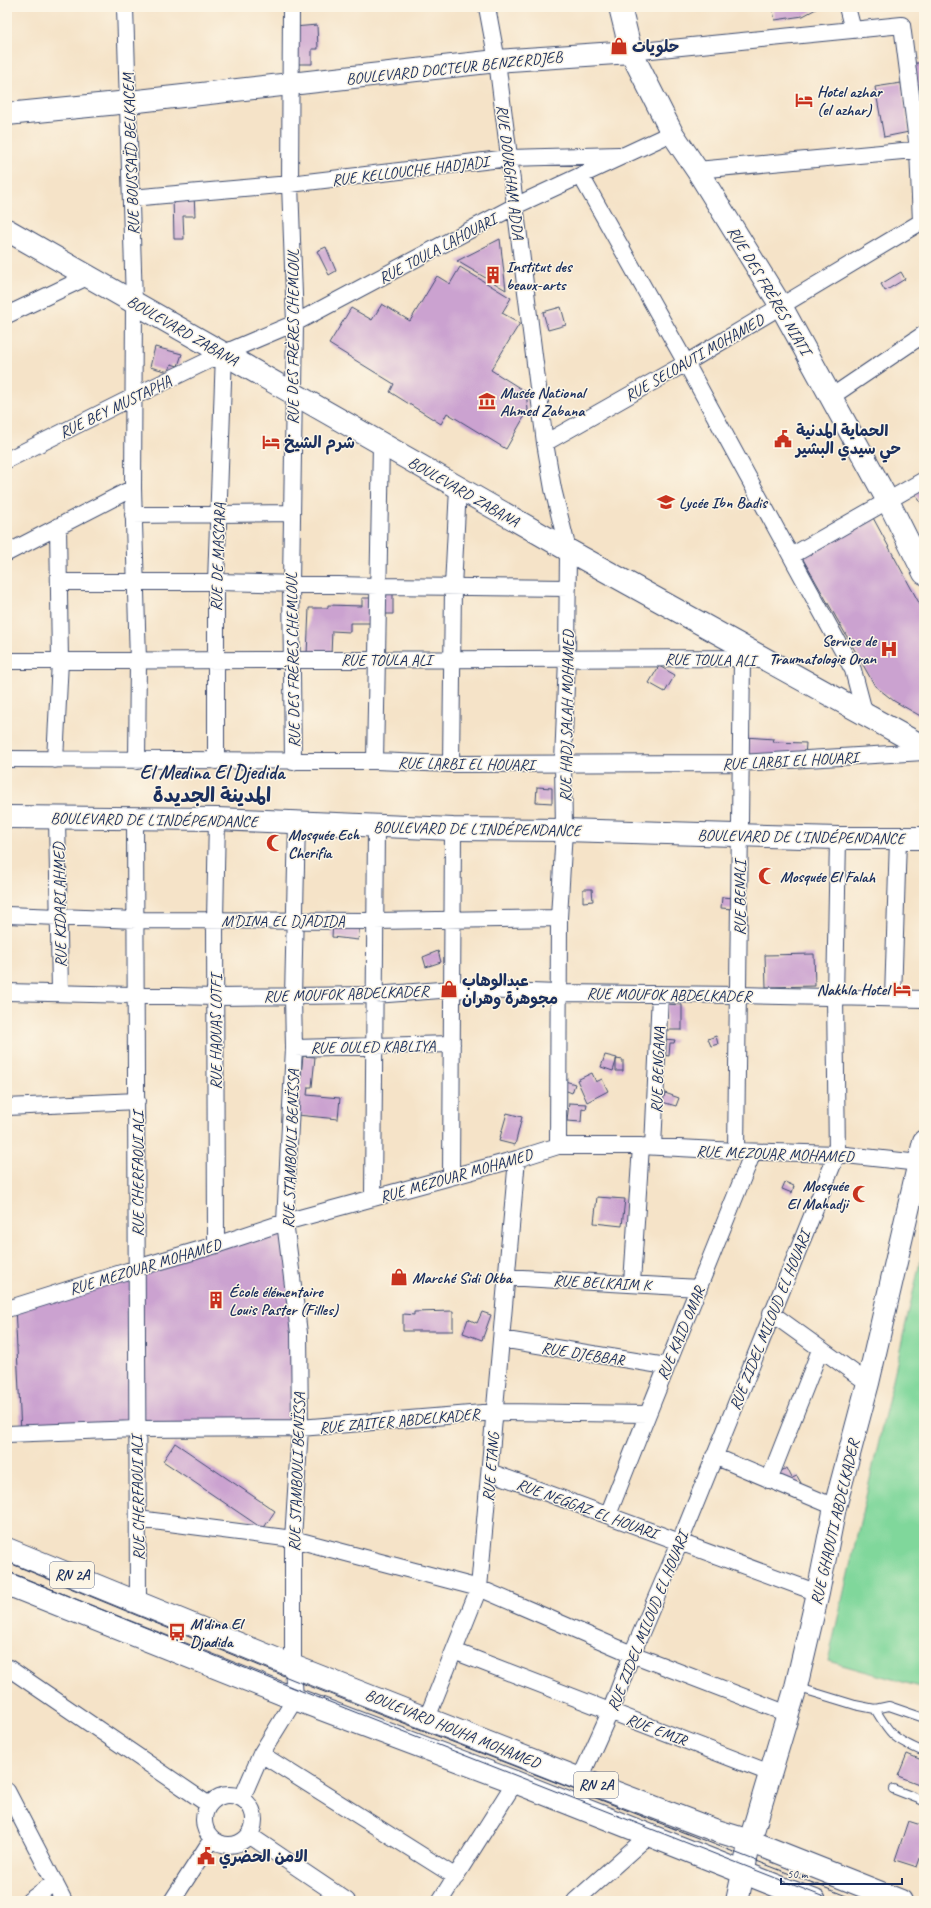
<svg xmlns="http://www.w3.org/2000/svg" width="931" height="1908" viewBox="0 0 931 1908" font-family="Caveat,'Playpen Sans Arabic',sans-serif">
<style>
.green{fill:#80d79b;stroke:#4e837c}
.building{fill:#cba2d0}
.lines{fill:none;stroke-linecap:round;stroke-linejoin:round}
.lane-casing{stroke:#3c4a6e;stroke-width:10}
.street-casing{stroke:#3c4a6e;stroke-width:18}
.secondary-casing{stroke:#3c4a6e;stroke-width:24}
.primary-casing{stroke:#3c4a6e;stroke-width:24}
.lane{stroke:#fff;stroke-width:8}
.street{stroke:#fff;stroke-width:16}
.secondary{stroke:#fff;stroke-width:22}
.primary{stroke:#fff;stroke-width:22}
.tram{stroke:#1b2f5e;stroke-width:1}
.labels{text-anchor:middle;stroke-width:3;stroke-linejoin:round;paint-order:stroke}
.shield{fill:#fcf5e5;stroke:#5e6a86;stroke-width:1}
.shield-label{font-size:15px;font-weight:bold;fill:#1b2f5e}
.poi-label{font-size:16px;font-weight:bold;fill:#1b2f5e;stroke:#fcf5e5;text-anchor:start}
.street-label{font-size:16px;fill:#1b2f5e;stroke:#fcf5e5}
.district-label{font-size:20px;font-weight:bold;fill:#1b2f5e;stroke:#fcf5e5}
</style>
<rect width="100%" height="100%" fill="#fcf5e5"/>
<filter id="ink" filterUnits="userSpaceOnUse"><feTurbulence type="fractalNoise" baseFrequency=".025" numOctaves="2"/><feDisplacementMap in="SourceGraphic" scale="8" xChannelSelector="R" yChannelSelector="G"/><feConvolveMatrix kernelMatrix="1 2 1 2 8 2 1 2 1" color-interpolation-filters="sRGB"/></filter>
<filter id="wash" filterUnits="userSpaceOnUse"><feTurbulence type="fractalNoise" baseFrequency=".012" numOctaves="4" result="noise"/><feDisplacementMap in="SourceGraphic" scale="16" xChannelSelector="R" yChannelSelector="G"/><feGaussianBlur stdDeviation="0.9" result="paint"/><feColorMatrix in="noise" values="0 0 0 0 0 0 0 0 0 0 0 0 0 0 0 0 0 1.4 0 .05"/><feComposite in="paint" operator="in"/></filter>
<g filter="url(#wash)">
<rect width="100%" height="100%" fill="#f5e3c8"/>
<path class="green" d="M924,1245V1688L828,1661Z"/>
<g id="blocks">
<path class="building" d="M772,7H816V9L803,16L775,20Z
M317,25L318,49H312V64H296L294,27Z
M916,63H924V88L915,89L913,70Z
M901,83L909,132L884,137L875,87Z
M194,194L195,216H183L184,239H174L173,195Z
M500,239L506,290L457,261Z
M326,247L336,271L329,275L317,251Z
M460,267L511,298L502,313L520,323L491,370L526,392L528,410L506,449L447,413L441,424L390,392L394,384L329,344L351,308L372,320L382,304L410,321L437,276L450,284Z
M901,272L905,279L885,291L881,284Z
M561,307L566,325L548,330L543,312Z
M155,347L182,354L178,366L171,364L169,372L150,367Z
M924,488V507L915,494Z
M871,514L924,612V718L894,701L875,686L800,554Z
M379,592H393V614H379Z
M362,598H373L372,623H350V632L332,631L331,655H307L309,608H328V605L362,606Z
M659,666L675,675L665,692L649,683Z
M745,737L774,739L773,742L806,743L805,757L744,754Z
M537,787L552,788V803L536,802Z
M583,889H592L593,901L583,902Z
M722,897L734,898L733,909L721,908Z
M333,921L360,924L358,940L332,937Z
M438,951L441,962L426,967L423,957Z
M814,954L815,986L766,987L765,955Z
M666,1004L682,1005V1030H666Z
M716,1036L718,1044L711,1046L708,1039Z
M664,1039L675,1040L674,1043H670L669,1056L663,1055Z
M605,1055L617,1058L613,1071L601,1067Z
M303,1056L315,1057L312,1087H308L307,1095L340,1098L338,1119L297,1115Z
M616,1059L623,1060V1071H616Z
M592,1073L596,1082L602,1079L608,1091L587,1102L577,1080Z
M565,1081L575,1084L572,1093L562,1089Z
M665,1093L679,1098L676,1106L662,1102Z
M569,1103L587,1104L586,1109L582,1108L581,1122L567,1121Z
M507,1113L522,1117L515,1145L499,1141Z
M785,1182L794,1186L792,1193L782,1189Z
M597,1197L625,1199L622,1226L594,1223Z
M285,1222L300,1428L136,1429L137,1268Z
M132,1277L130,1429L21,1433L15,1306Z
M453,1311V1331H403V1314L414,1315V1312Z
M482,1312L491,1315L482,1340L463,1333L468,1319L477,1323Z
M175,1443L275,1511L263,1529L163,1461Z
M787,1468L792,1478L797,1476L801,1483L785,1490L777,1473Z
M907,1754L924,1761V1786L898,1776Z
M908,1821L924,1826V1847L917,1867L895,1860Z"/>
</g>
</g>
<g filter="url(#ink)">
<use href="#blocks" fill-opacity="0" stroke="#3c4a6e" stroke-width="1"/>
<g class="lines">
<g class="lane-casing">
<path id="lane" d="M796,1687L855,1705L875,1709L889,1706L924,1718
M875,1709C891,1736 894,1739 924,1752
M893,1789L924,1801"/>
</g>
<g class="street-casing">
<path id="street" d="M125,7L134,302L133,488L138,661L137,761
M291,7L290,184L295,323L291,583L293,762
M487,7L497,61L545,443L553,489L568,550L567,658L563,763L564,830L559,918L558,1146
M847,7L853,30
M631,52L902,25L918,149L921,222
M697,170L924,149
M581,176L686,363L853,670L865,715
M131,198L290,184L509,158L619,155
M7,315L87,277
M831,397L924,334
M545,443L686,363L921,222L924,223
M7,460L135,396L224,353L295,323L515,206L672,133
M133,515L292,513
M7,553L133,488
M791,556L924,480
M59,582H216L378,586L568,588
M7,661L742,658L761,660
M7,759L375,761L451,764L740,763L924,752
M55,760L60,661L58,526
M216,761V582L224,353
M375,761L381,444
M451,764L453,587L458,488
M57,817L60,993
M135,818L138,1601
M7,915L136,920L375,921L559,918
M7,992L216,997L375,995L453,989L558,993L739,995L924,999
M893,998L898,839
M294,1048L452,1044
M7,1107L137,1101
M653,1147L660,994
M736,1151C739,987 739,822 742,658L739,647
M451,1176L453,829
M373,1198L376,827
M216,1245L215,920L217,819
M505,1277L699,1288
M632,1283L641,1146
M7,1309L137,1268L216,1245L285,1222L517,1159L558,1146H641L736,1151L837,1154L919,1163
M771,1313L868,1383
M501,1339L666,1366
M7,1434L136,1429L300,1428L495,1412L647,1414
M714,1456L835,1507
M490,1472L818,1593
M769,1480L820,1350
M608,1515C655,1394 705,1273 753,1152
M138,1519L293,1539L479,1588L632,1654L788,1714
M454,1651L770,1773
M7,1667L209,1805
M427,1718L479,1588L517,1159
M261,1754L456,1877
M580,1779L610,1712L632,1654L680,1542L837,1154L835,997L838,838
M7,1791L64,1901
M204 1820a25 25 0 1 1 50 0a25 25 0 1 1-50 0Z
M242,1798L261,1754L295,1699L293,1666V1539L300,1428L299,1333L285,1222L294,1048L293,996L297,823
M249,1835L347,1901
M29,1901L55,1882
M172,1901L212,1839
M440,1901L515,1782
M575,1901L649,1835"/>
</g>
<g class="secondary-casing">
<path id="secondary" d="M620,7L631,52L672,133L697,170L781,306L888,501L924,573
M7,114L129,102L497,61L631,52
M7,230L568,550L924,747
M7,817L217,819L453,829L564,830L838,838H924
M737,1901L750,1841L796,1687L818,1593L835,1507L868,1383L924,1141"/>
</g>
<g class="primary-casing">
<path id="primary" d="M7,1549L293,1666L580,1779L717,1831L750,1841L901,1901
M7,1584L295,1699L515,1782L815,1901"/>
</g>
<use href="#lane" class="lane"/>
<use href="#street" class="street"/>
<use href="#secondary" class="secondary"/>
<use href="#primary" class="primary"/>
<path class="tram" d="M7,1562L294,1680L859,1901
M7,1571L294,1688L834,1901"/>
</g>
</g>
<defs>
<g id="shop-bare" transform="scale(1.38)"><path d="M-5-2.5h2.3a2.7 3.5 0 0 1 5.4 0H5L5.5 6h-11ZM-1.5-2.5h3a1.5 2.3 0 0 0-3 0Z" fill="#c8321e" stroke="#fcf5e5" stroke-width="2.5" paint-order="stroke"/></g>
<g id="hotel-bare" transform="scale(1.38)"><path d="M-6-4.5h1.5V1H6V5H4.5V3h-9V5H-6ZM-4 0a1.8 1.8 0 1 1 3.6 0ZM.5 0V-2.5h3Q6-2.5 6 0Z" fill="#c8321e" stroke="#fcf5e5" stroke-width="2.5" paint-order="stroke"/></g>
<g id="building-bare" transform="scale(1.38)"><path d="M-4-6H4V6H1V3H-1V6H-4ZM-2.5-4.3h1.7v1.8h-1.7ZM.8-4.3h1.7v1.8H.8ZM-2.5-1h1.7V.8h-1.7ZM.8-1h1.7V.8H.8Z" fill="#c8321e" stroke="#fcf5e5" stroke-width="2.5" paint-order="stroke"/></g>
<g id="museum-bare" transform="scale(1.38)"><path d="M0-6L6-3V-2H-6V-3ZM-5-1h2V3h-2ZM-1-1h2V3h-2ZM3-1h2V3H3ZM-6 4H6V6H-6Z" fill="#c8321e" stroke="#fcf5e5" stroke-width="2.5" paint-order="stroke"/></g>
<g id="civic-bare" transform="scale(1.38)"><path d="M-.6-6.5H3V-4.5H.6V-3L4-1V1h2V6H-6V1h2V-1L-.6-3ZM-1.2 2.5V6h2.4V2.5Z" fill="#c8321e" stroke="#fcf5e5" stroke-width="2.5" paint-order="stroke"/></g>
<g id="school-bare" transform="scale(1.38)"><path d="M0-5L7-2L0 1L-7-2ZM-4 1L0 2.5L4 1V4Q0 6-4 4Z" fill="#c8321e" stroke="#fcf5e5" stroke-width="2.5" paint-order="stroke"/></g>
<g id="hospital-bare" transform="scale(1.38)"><path d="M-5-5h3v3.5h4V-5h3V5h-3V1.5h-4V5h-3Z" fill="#c8321e" stroke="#fcf5e5" stroke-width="2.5" paint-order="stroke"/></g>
<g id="mosque-bare" transform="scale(1.38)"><path d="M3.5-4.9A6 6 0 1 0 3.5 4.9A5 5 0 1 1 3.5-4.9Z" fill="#c8321e" stroke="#fcf5e5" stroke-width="2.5" paint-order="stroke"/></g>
<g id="bus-bare" transform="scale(1.38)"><path d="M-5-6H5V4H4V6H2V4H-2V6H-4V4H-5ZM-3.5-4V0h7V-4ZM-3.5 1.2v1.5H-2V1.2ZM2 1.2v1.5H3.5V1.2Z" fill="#c8321e" stroke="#fcf5e5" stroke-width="2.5" paint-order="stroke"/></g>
</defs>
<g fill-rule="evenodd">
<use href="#shop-bare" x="619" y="46"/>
<use href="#hotel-bare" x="804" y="100"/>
<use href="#building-bare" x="493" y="275"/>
<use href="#museum-bare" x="487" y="401"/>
<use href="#civic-bare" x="783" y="439"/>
<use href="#hotel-bare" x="271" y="442"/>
<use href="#school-bare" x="666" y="502"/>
<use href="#hospital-bare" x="889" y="649"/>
<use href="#mosque-bare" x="275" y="843"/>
<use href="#mosque-bare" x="767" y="876"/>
<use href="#shop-bare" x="449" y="989"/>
<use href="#hotel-bare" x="902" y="989"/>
<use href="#mosque-bare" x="861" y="1194"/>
<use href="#shop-bare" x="399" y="1277"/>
<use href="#building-bare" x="216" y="1300"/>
<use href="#bus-bare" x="177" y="1632"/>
<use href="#civic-bare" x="206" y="1856"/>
</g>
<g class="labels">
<g class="shield">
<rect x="50" y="1562" width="44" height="26" rx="3"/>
<rect x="574" y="1772" width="44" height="26" rx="3"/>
</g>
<g class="shield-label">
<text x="72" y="1580">RN 2A</text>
<text x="596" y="1790">RN 2A</text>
</g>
<g class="poi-label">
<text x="632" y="52">حلويات</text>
<text x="817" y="97">Hotel azhar<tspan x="817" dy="18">(el azhar)</tspan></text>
<text x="506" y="272">Institut des<tspan x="506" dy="18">beaux-arts</tspan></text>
<text x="500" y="398">Musée National<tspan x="500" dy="18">Ahmed Zabana</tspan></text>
<text x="796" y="436">الحماية المدنية<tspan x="796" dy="18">حي سيدي البشير</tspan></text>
<text x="284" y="448">شرم الشيخ</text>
<text x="679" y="508">Lycée Ibn Badis</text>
<text x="876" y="646" text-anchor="end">Service de<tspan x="876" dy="18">Traumatologie Oran</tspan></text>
<text x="288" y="840">Mosquée Ech<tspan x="288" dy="18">Cherifia</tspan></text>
<text x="780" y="882">Mosquée El Falah</text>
<text x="462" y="986">عبدالوهاب<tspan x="462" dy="18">مجوهرة وهران</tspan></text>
<text x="889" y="995" text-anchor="end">Nakhla Hotel</text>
<text x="848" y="1191" text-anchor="end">Mosquée<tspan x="848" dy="18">El Mahadji</tspan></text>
<text x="412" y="1283">Marché Sidi Okba</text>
<text x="229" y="1297">École élémentaire<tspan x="229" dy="18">Louis Paster (Filles)</tspan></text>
<text x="190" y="1629">M'dina El<tspan x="190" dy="18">Djadida</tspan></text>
<text x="219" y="1862">الامن الحضري</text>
</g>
<g class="street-label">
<text transform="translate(454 67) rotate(-6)" y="6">BOULEVARD DOCTEUR BENZERDJEB</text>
<text transform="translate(130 154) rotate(-92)" y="6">RUE BOUSSAÏD BELKACEM</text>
<text transform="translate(410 170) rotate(-7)" y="6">RUE KELLOUCHE HADJADI</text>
<text transform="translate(511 172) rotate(83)" y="6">RUE DOURGHAM ADDA</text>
<text transform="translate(437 248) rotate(-28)" y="6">RUE TOULA LAHOUARI</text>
<text transform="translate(770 290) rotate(59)" y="6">RUE DES FRÈRES NIATI</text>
<text transform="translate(183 330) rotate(30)" y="6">BOULEVARD ZABANA</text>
<text transform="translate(292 337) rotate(-90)" y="6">RUE DES FRÈRES CHEMLOUL</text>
<text transform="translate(694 357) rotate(-30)" y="6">RUE SELOAUTI MOHAMED</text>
<text transform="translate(115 406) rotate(-26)" y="6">RUE BEY MUSTAPHA</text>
<text transform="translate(464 491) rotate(30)" y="6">BOULEVARD ZABANA</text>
<text transform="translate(217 557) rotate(-88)" y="6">RUE DE MASCARA</text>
<text x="386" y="665">RUE TOULA ALI</text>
<text transform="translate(710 659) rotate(1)" y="6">RUE TOULA ALI</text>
<text transform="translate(292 660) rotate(-91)" y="6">RUE DES FRÈRES CHEMLOUL</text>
<text transform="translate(566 716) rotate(-89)" y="6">RUE HADJ SALAH MOHAMED</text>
<text transform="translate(790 760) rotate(-3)" y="6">RUE LARBI EL HOUARI</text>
<text transform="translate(466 763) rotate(1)" y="6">RUE LARBI EL HOUARI</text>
<text transform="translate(154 819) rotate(1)" y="6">BOULEVARD DE L'INDÉPENDANCE</text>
<text transform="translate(477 828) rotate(1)" y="6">BOULEVARD DE L'INDÉPENDANCE</text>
<text transform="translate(801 836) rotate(1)" y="6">BOULEVARD DE L'INDÉPENDANCE</text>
<text transform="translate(739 898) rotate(-90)" y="6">RUE BENALI</text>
<text transform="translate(59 905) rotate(-91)" y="6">RUE KIDARI AHMED</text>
<text x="283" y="926">M'DINA EL DJADIDA</text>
<text transform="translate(346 993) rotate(-2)" y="6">RUE MOUFOK ABDELKADER</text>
<text transform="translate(669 994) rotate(1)" y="6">RUE MOUFOK ABDELKADER</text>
<text transform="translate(215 1032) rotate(-90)" y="6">RUE HAOUAS LOTFI</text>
<text transform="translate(373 1046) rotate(-1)" y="6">RUE OULED KABLIYA</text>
<text transform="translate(657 1070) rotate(-88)" y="6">RUE BENGANA</text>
<text transform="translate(290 1149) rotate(-88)" y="6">RUE STAMBOULI BENÏSSA</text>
<text transform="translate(775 1153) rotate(2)" y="6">RUE MEZOUAR MOHAMED</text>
<text transform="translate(137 1174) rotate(-90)" y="6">RUE CHERFAOUI ALI</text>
<text transform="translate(456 1175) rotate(-16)" y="6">RUE MEZOUAR MOHAMED</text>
<text transform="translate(145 1266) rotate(-17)" y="6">RUE MEZOUAR MOHAMED</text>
<text transform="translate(602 1282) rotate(3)" y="6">RUE BELKAIM K</text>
<text transform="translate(769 1320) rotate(-68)" y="6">RUE ZIDEL MILOUD EL HOUARI</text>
<text transform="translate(680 1333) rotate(-67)" y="6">RUE KAID OMAR</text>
<text transform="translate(583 1353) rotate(9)" y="6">RUE DJEBBAR</text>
<text transform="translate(399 1420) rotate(-5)" y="6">RUE ZAITER ABDELKADER</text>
<text transform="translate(490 1467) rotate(-85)" y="6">RUE ETANG</text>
<text transform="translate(296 1472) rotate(-88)" y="6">RUE STAMBOULI BENÏSSA</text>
<text transform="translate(137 1498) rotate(-91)" y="6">RUE CHERFAOUI ALI</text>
<text transform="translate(587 1508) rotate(20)" y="6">RUE NEGGAZ EL HOUARI</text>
<text transform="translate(834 1522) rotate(-77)" y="6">RUE GHAOUTI ABDELKADER</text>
<text transform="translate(647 1621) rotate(-68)" y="6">RUE ZIDEL MILOUD EL HOUARI</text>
<text transform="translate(453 1728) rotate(22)" y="6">BOULEVARD HOUHA MOHAMED</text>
<text transform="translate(657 1729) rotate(21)" y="6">RUE EMIR</text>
</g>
<g class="district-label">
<text x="212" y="779">El Medina El Djedida<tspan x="212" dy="23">المدينة الجديدة</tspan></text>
</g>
</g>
<rect width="931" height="1908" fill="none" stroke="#fcf5e5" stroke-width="24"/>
<path d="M781 1878v6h121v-6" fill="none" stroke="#1b2f5e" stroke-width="2"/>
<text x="787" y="1878" font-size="12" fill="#1b2f5e" stroke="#fcf5e5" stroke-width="3" paint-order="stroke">50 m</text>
</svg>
